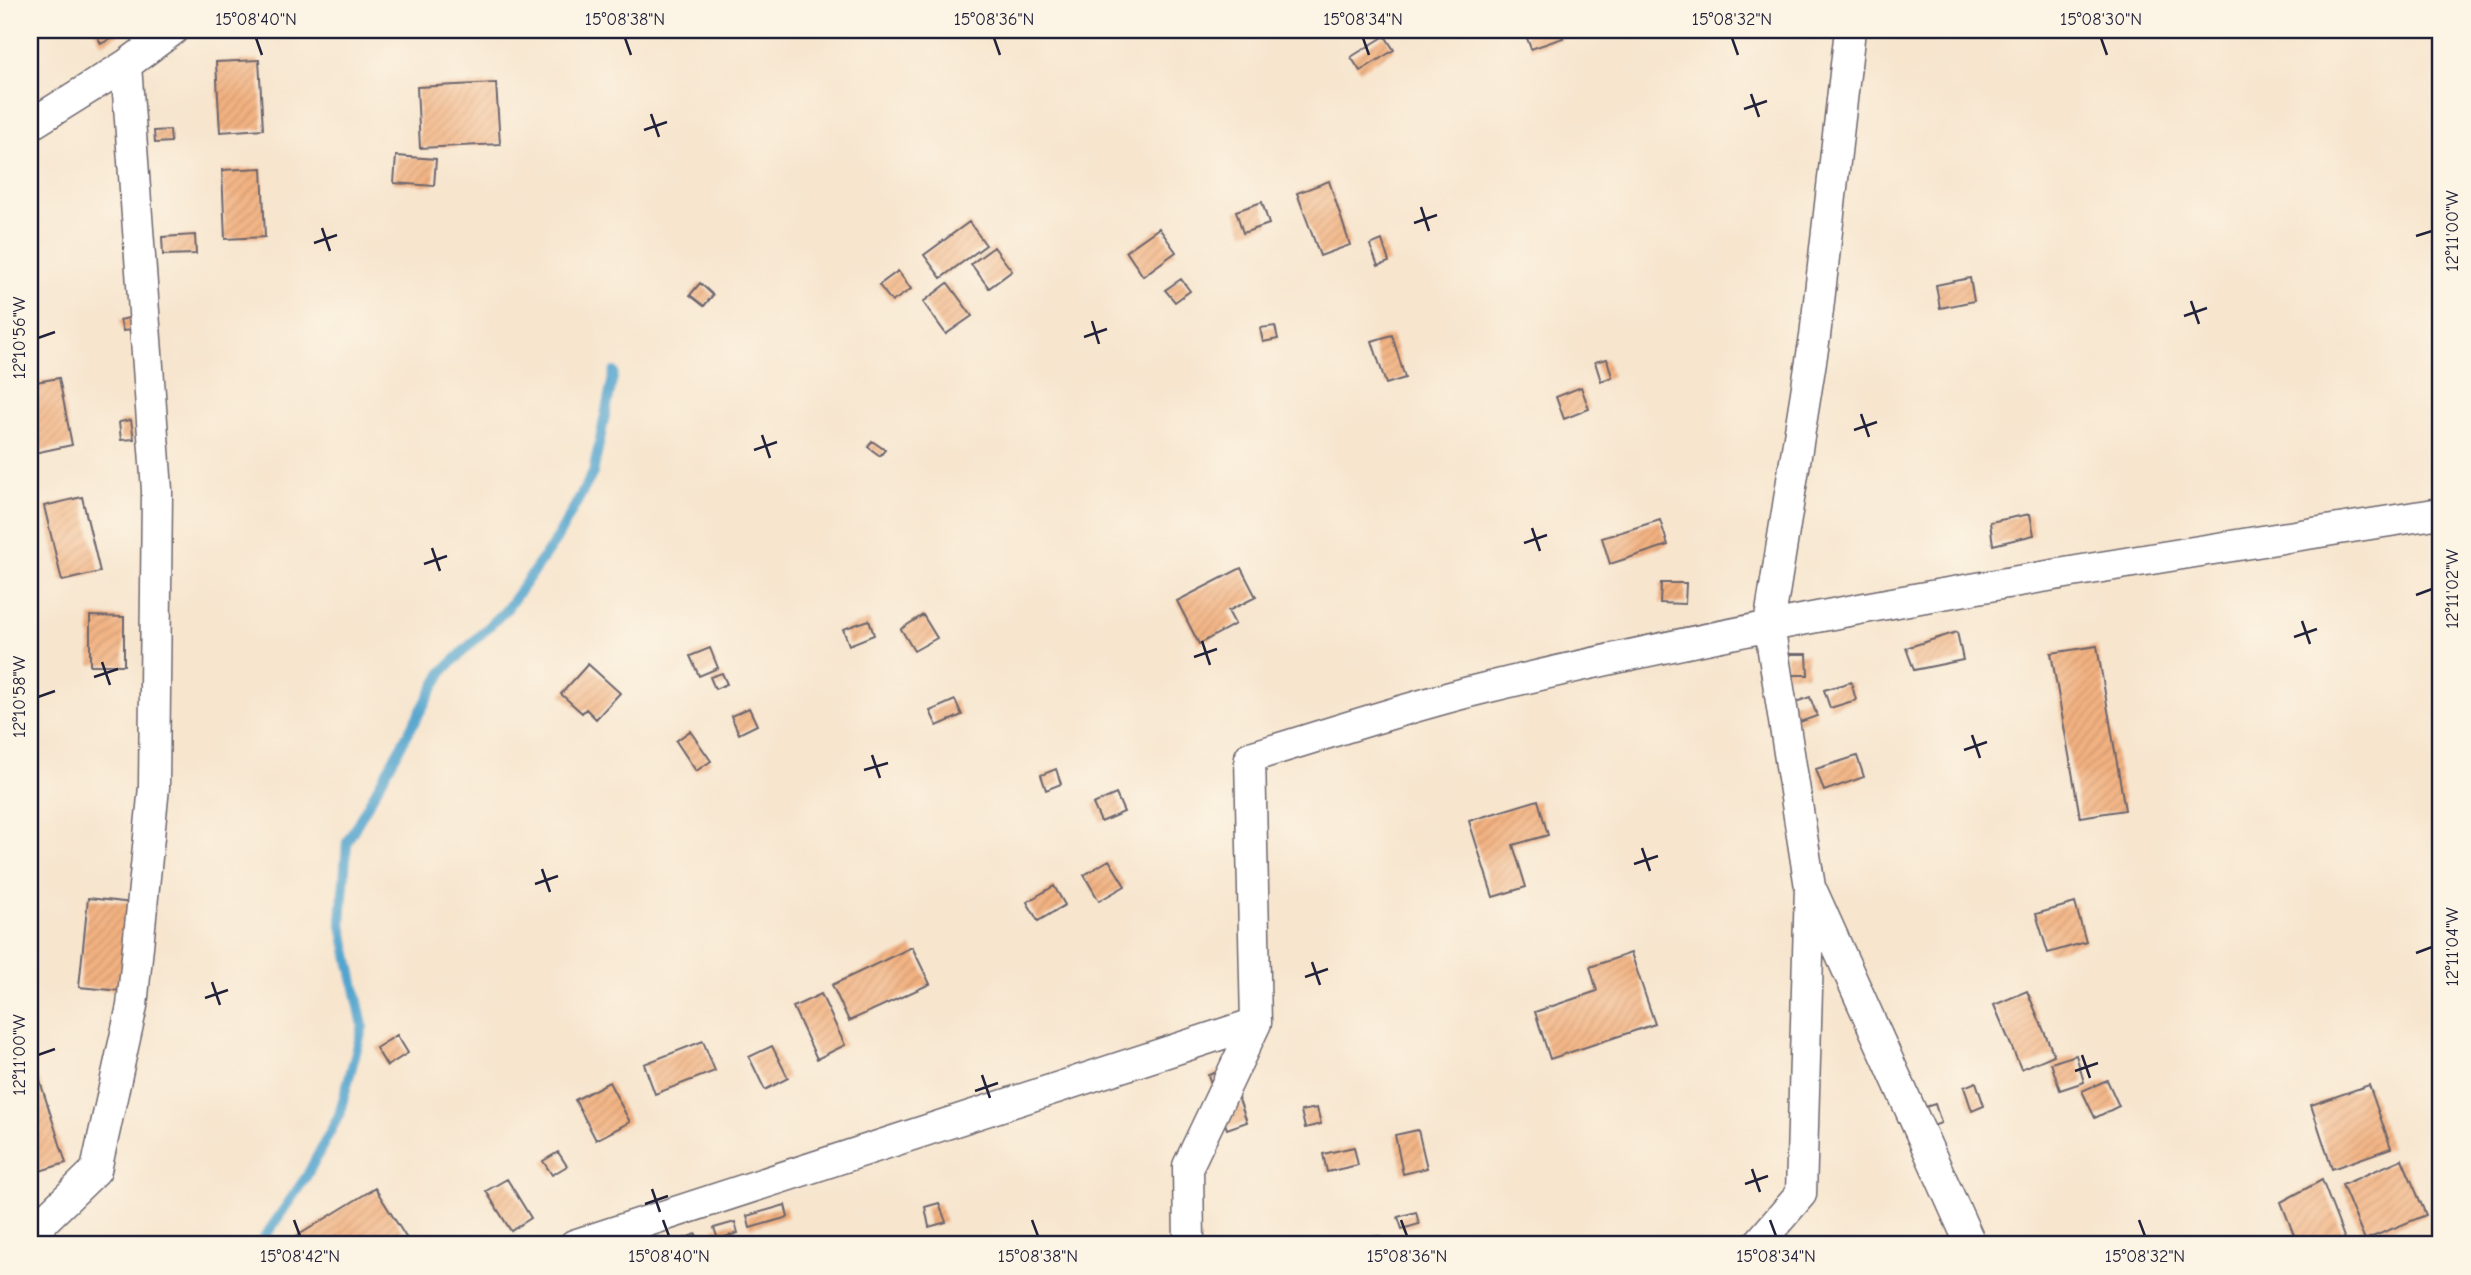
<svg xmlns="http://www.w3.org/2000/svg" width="2471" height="1275" viewBox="0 0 2471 1275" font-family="'Comic Neue',sans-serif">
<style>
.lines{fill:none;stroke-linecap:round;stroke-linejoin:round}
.stream{stroke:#53a4ce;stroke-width:10}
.building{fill:url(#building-hatch)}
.street-casing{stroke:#6d666e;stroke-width:33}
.street{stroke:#fff;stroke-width:30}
.ticks{fill:none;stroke:#22223b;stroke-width:2.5}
.neatline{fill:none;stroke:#22223b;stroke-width:2.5}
.ticks-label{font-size:18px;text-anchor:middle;fill:#22223b}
</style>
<defs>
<pattern id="building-hatch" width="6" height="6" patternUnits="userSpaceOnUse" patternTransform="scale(1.75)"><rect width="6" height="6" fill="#f2b180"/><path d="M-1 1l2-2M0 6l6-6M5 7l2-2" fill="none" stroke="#cf9870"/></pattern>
</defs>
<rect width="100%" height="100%" fill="#fcf5e5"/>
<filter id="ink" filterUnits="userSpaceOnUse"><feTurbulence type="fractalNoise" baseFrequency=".0143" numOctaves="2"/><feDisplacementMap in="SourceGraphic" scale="14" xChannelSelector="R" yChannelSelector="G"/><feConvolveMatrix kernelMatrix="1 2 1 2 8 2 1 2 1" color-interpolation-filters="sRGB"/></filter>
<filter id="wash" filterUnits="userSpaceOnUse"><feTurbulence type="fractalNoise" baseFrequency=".00686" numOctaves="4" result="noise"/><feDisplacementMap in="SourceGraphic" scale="28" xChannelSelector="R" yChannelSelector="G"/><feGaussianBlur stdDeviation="1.57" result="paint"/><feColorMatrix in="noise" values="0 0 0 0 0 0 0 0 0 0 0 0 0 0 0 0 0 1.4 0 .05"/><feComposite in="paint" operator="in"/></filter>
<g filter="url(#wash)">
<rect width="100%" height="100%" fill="#f7e5ce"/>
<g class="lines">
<path class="stream" d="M259,1245L306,1177L339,1115L363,1026L341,921L347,842L443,671L506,610L556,540L593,473L614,372"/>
</g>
<g id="blocks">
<path class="building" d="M94,30H127L101,44Z
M1524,30H1560L1563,38L1531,49Z
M1385,36L1394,50L1360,71L1351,57Z
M259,60L263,129L220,132L216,62Z
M496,83L500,144L420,148L417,87Z
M170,130L171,142L155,143L154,131Z
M396,156L436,159L434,186L394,183Z
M262,168L265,237L225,239L222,170Z
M1329,181L1350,245L1320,256L1297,193Z
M1262,202L1269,224L1243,233L1236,211Z
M969,222L986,245L941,278L924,255Z
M1159,228L1176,252L1143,276L1126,251Z
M195,235L196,254L163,255L162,237Z
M1382,240L1389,262L1378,266L1370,245Z
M994,247L1012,271L989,288L971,264Z
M898,271L911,289L892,302L879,285Z
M1970,278L1974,301L1940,308L1936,285Z
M1181,279L1190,291L1175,302L1165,290Z
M700,283L713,295L704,306L690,295Z
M948,283L972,316L946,334L923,302Z
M133,317L135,329L123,331L120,320Z
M1275,326L1278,339L1263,342L1260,328Z
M1392,335L1405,378L1386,384L1372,341Z
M1607,359L1612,377L1601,381L1595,362Z
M59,378L72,445L34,453L30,435V383Z
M1581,387L1589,409L1564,419L1556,397Z
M131,420L134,439L121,440L119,422Z
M872,441L885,450L880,456L868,447Z
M82,497L100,572L62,581L44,506Z
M2030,514L2034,535L1993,545L1990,522Z
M1660,520L1668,545L1610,564L1602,538Z
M1241,568L1256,597L1228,611L1235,624L1199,644L1177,601Z
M1661,583H1686L1685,604L1660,603Z
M923,615L937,638L914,651L901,629Z
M90,616L124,617V665H90Z
M869,620L874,635L849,645L843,629Z
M1957,632L1963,660L1914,670L1906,648Z
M2097,646L2125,810L2080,817L2051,653Z
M710,648L718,668L699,676L690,656Z
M1786,654H1807L1808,675H1786Z
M588,664L620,693L596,719L586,709L582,713L561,694Z
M722,673L727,684L715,689L710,677Z
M1851,682L1856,700L1830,708L1824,690Z
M1810,697L1817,716L1797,723L1790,704Z
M955,700L962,715L937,726L930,711Z
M749,708L757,725L739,734L731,716Z
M690,731L711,761L696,771L676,741Z
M1857,756L1864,777L1824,791L1816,769Z
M1056,769L1061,784L1046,790L1041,775Z
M1116,794L1124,812L1101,822L1093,804Z
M1538,800L1548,835L1513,845L1526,887L1493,897L1469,821Z
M1109,860L1125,886L1099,901L1084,875Z
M1054,886L1065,905L1038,921L1027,902Z
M88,898L141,904L132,992L79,987Z
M2075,903L2086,942L2048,953L2036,914Z
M912,947L930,984L849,1021L832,985Z
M1631,953L1655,1024L1550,1059L1535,1012L1597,991L1590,967Z
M2027,991L2054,1055L2021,1069L1994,1005Z
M821,994L845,1045L817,1059L793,1007Z
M397,1035L408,1053L387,1066L376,1048Z
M703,1041L715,1071L655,1094L644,1064Z
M772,1046L788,1078L765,1090L749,1057Z
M2076,1055L2084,1082L2060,1090L2051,1063Z
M1228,1068L1247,1122L1227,1129L1208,1075Z
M39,1078L66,1163L30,1174V1081Z
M2107,1080L2119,1106L2095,1118L2082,1091Z
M609,1082L630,1122L596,1140L575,1100Z
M1976,1082L1984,1106L1972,1111L1964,1087Z
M2369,1085L2391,1148L2332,1169L2311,1105Z
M1935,1104L1941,1123L1928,1128L1922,1108Z
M1317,1108L1321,1124L1305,1128L1301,1111Z
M1418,1130L1427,1168L1403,1174L1395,1135Z
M1354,1147L1358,1165L1327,1172L1323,1154Z
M558,1152L567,1166L552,1175L543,1161Z
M2402,1159L2426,1215L2365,1240L2342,1185Z
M507,1179L531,1218L511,1231L486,1191Z
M2322,1180L2347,1245H2298L2281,1202Z
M375,1188L407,1239L397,1245H303L297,1236Z
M939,1203L946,1222L929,1227L925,1207Z
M785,1205L788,1217L750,1228L747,1216Z
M1416,1212L1419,1224L1402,1229L1398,1217Z
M735,1222L738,1233L718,1239L714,1228Z
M696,1234L700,1245H666Z
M1379,1236L1381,1245H1344V1242Z"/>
</g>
</g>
<g filter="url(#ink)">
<use href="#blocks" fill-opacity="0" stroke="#6d666e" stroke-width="2"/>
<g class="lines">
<g class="street-casing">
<path id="street" d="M30,125L126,65L173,30
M1813,893L1971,1245
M30,1234L96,1170L132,1006L154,787L157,490L126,65
M574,1245L1256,1023
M1189,1245L1188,1166L1256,1023L1250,757C1328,734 1406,707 1485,688C1800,612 2121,563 2441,513
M1757,1245L1801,1194L1810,887L1769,625L1815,336L1850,30"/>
</g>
<use href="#street" class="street"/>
</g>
</g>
<path class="ticks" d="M256,38L262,55M625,38L631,55M994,38L1000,55M1363,38L1369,55M1732,38L1738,55M2101,38L2107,55M1751,94L1759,117M1744,109L1767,101M651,114L659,137M644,130L667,122M1421,207L1429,231M1414,223L1437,215M322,228L330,251M2416,236L2432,231M314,243L337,235M2191,301L2199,324M2184,316L2207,308M1092,321L1099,344M1084,337L1107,329M38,338L55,332M1861,414L1869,437M1854,430L1877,422M762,435L770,458M754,450L777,442M1532,528L1540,551M1524,543L1547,535M432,548L440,571M424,564L447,556M2416,595L2432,589M2302,621L2310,644M2294,637L2317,629M1202,641L1210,665M1194,657L1217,649M102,662L110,685M94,677L118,669M38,697L55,691M1972,735L1980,758M1964,750L1987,742M872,755L880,778M864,770L888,763M1642,848L1650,871M1634,864L1658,856M542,869L550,892M535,884L558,876M2416,953L2432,947M1312,962L1320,985M1305,977L1328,969M212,982L220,1005M205,998L228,990M38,1055L55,1049M2082,1055L2090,1078M2075,1071L2098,1063M982,1075L990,1098M975,1091L998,1083M1752,1169L1760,1192M1745,1184L1768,1176M652,1189L660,1212M645,1204L668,1196M294,1220L300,1236M663,1220L669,1236M1032,1220L1038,1236M1401,1220L1407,1236M1770,1220L1776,1236M2139,1220L2145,1236"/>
<rect width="2471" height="1275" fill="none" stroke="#fcf5e5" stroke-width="77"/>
<rect x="38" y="38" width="2394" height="1198" class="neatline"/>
<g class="ticks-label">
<text x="256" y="25">15°08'40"N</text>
<text x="625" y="25">15°08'38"N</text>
<text x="994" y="25">15°08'36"N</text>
<text x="1363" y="25">15°08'34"N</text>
<text x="1732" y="25">15°08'32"N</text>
<text x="2101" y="25">15°08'30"N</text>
<text transform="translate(2452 231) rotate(-90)" y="6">12°11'00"W</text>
<text transform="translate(19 338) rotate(-90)" y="6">12°10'56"W</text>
<text transform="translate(2452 589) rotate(-90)" y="6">12°11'02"W</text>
<text transform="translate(19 697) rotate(-90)" y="6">12°10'58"W</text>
<text transform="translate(2452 947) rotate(-90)" y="6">12°11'04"W</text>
<text transform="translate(19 1055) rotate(-90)" y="6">12°11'00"W</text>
<text x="300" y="1262">15°08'42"N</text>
<text x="669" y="1262">15°08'40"N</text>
<text x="1038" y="1262">15°08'38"N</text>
<text x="1407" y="1262">15°08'36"N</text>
<text x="1776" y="1262">15°08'34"N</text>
<text x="2145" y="1262">15°08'32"N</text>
</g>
</svg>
